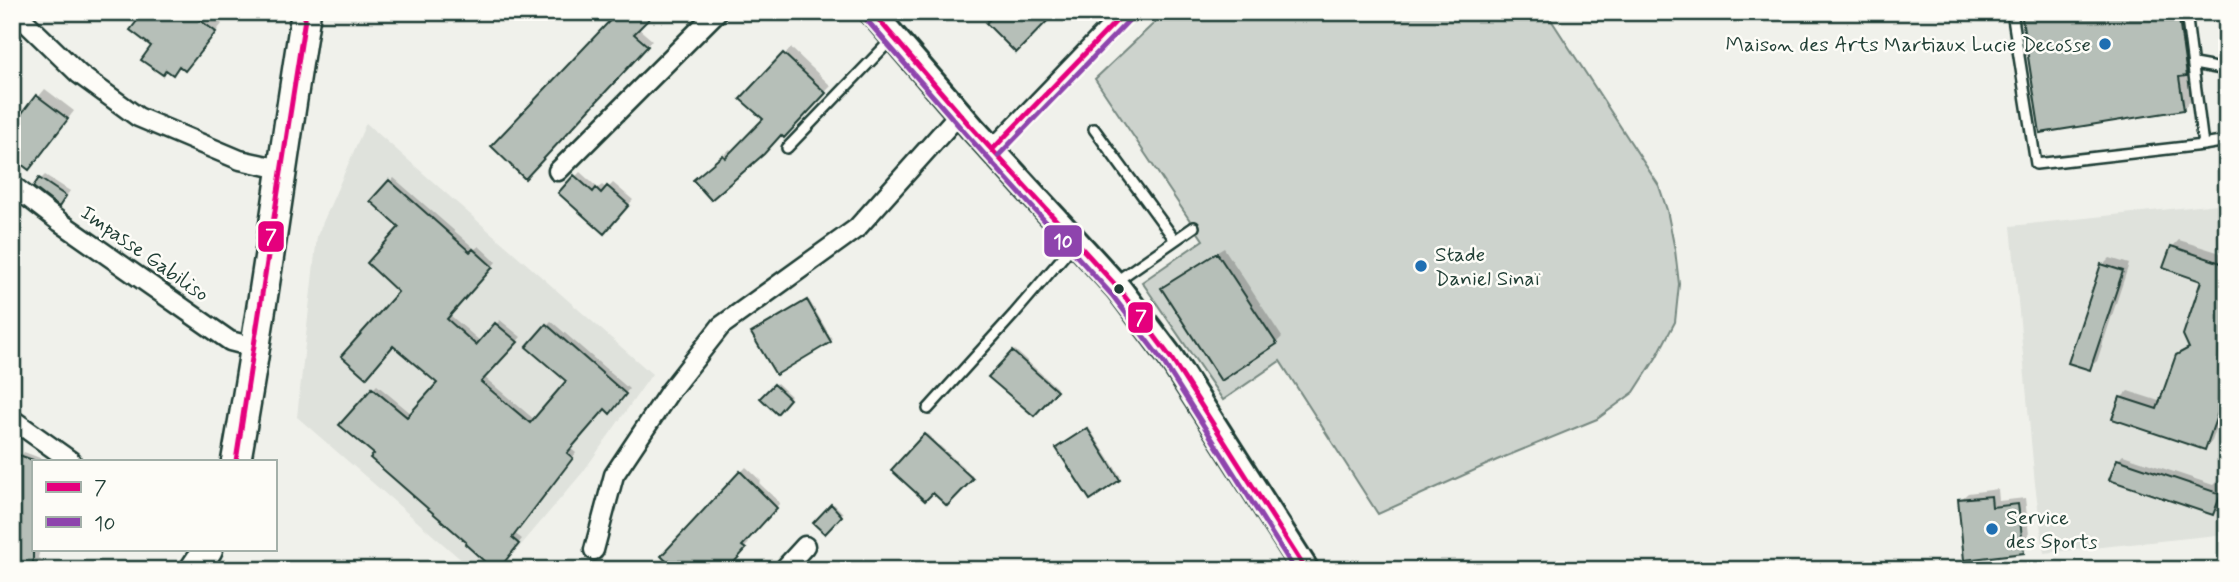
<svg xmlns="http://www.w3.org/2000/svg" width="2239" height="582" viewBox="0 0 2239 582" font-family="Mynerve,sans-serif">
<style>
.built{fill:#dfe2dc}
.grass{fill:#cdd3cd;stroke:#768880;stroke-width:2}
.shadow{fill:#0003}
.building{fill:#b6bfb8;stroke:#1f3d34;stroke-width:2}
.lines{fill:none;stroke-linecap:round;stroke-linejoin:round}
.lane-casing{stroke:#1f3d34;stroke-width:14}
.street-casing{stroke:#1f3d34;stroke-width:23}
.secondary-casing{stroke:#1f3d34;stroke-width:30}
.primary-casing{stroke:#1f3d34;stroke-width:33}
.lane{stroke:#fdfcf7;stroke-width:9}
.street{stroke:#fdfcf7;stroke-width:18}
.secondary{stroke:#fdfcf7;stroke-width:24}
.primary{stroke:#fdfcf7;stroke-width:28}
.bus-1-casing{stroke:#fdfcf7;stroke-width:10}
.bus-2-casing{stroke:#fdfcf7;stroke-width:10}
.bus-1{stroke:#e5007d;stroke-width:5}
.bus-2{stroke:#8e44ad;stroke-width:5}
.poi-dot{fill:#1f6fb2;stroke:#fdfcf7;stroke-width:2.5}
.bus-dot{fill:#1f3d34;stroke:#fdfcf7;stroke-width:2.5}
.labels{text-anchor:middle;stroke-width:5;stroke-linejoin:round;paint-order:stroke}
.poi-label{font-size:21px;fill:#1f3d34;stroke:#fdfcf7;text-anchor:start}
.street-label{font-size:21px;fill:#1f3d34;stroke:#fdfcf7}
.line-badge{stroke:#fdfcf7;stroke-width:2.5}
.badge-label{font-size:19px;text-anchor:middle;font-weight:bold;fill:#fff}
</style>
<rect width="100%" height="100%" fill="#f0f1eb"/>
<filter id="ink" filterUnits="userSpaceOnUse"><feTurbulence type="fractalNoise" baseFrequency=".0143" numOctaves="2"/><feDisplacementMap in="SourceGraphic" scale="14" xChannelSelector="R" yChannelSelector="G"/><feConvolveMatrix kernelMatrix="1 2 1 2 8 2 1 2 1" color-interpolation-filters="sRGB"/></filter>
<g filter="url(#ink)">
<path class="built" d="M366,123L652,374L583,472L500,570H473L297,417L317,236Z
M2227,203V534L2044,553L2035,484L2011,226Z"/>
<path class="grass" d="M1166,12H1546L1659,186L1667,210L1675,250L1679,284L1675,322L1656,358L1634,392L1597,419L1497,460L1378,514L1280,361L1223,400L1142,282L1203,240L1095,79Z"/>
<path class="shadow" d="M146,12H206L222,24L192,62L180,65L173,73L167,69L163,73Z
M2023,12H2188L2196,65L2189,72L2193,99L2183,108Z
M2216,12H2227V33L2219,34Z
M638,28L652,40L525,177Z
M791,48L831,86L784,135L781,133L702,174L730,149L733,152L765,119L743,99Z
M45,89L74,111L36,160L12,129Z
M580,172L598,188L602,185L607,189L613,183L633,200L603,231L560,193Z
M45,175L70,191L63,200L41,179Z
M394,178L475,249L479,246L496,262L450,315L481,342L500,320L521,337L484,377L535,420L569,381L547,325L551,321L629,389L614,407H605L570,448L576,453L514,533L522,539L500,565L469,542L376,454L373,389L377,385L412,414L440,383L400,292L402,227L373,201Z
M2179,240L2227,255V398L2212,441L2205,448L2121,398L2128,391L2162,402L2177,356L2190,346L2203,280L2172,247Z
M1224,248L1282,337L1276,343L1164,288L1170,281Z
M2110,258L2129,264L2097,361L2089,368L2103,265Z
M809,300L832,339L830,341L755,331Z
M1015,350L1057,388L1034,413L990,377Z
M777,383L791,396L777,411L763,398Z
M1089,428L1121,477L1090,497L1060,447Z
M927,434L973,476L947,504L933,491L893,470Z
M24,452L48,461H33V479L32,478L12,504V470L15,471L21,456Z
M2123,455L2213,485L2217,481L2227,484V513L2217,510L2214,513L2118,460Z
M746,467L761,481L759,483L780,503L746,540L749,543L726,569L663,556Z
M1998,489L1999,501L2025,498L2030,544L2023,551L1960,500L1968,493Z
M834,504L843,513L825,532L816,523Z
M31,508L33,509V549H40L38,558L44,561L41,570H12Z
M1251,563L1255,570H1241Z"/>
<path class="building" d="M144,12H189L216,32L185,71L179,66L173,75L166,70L163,75L141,60L151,46L130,30Z
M618,12H656L634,34L648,46L525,179L491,146Z
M997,12H1056L1016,53L986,23Z
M2021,12H2178L2187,76L2179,77L2184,110L2040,133Z
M783,53L826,93L784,138L781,135L764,154L711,200L693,180L723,155L725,158L763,119L740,99Z
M36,95L68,119L29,170L12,157V126Z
M574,175L593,192L596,188L601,193L607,186L629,205L604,234L558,193Z
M39,178L66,196L59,207L33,187Z
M389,180L470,252L473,249L493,267L447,319L476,345L495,323L518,342L481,382L530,423L566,381L526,347L546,324L626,394L610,414L605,409L567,453L573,458L512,538L519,544L498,570H494L465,544L466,542L370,458L374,454L339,425L372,388L407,417L437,383L393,346L366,378L341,356L398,292L367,263L399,227L370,201Z
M2171,246L2227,265V387L2205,450L2112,419L2120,397L2157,409L2176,355L2189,348L2183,335L2201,281L2163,268Z
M1217,253L1277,344L1221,381L1161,288Z
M2101,264L2123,271L2090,370L2068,363Z
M807,300L831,342L776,375L751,333Z
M1012,351L1057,391L1034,416L988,377Z
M774,384L790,399L777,414L760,398Z
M1087,428L1120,480L1090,500L1056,448Z
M924,434L973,479L947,506L933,493L925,501L891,470Z
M19,455L33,460V570H12V473Z
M2117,459L2221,494L2213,515L2109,480Z
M740,471L777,508L742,546L746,549L727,570H675L661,556Z
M1991,496L1992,507L2018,504L2024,553L1964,560L1958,499Z
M831,504L842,516L825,534L813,523Z"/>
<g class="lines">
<g class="lane-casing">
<path id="lane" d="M2012,12L2036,164L2203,145L2227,141
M2186,12L2203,145
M2194,64L2227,70
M1094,129L1175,240
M787,148L892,39
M1115,282L1194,227
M928,409L1014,314L1075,243"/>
</g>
<g class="street-casing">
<path id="street" d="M15,12L79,74L138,117L240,160L281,169
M992,150L1125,12
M558,171L717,12
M12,185L60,222L230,341L257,348
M12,419L71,461
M594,550L614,475L670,391L721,326L857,228L959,114
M783,570L805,546"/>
</g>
<g class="secondary-casing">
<path id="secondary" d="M872,12L972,128L1119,289L1171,358L1306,570"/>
</g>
<g class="primary-casing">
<path id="primary" d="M236,461C263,312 282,162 306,12
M194,570L208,549"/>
</g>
<use href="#lane" class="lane"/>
<use href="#street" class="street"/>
<use href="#secondary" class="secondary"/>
<use href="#primary" class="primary"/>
<g class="bus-1-casing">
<path id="bus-1" d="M872,12L972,128L1119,289L1171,358L1306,570
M992,150L1125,12
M236,461L306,12"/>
</g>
<g class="bus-2-casing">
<path id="bus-2" d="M865,18L966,134L1112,295L1164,363L1295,570
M998,156L1131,18"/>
</g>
<use href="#bus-1" class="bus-1"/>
<use href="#bus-2" class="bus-2"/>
</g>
</g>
<g class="poi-dot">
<circle cx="2105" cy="44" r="7"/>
<circle cx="1421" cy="266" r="7"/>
<circle cx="1992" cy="529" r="7"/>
</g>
<circle class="bus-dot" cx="1119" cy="289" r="6"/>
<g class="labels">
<g class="poi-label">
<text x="2091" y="51" text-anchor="end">Maison des Arts Martiaux Lucie Decosse</text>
<text x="1435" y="261">Stade<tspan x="1435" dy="24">Daniel Sinaï</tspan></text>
<text x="2006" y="524">Service<tspan x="2006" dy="24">des Sports</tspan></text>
</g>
<g class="street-label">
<text transform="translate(145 253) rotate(35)" y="7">Impasse Gabiliso</text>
</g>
</g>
<g class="line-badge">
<rect x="257" y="220" width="28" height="33" rx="7" fill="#e5007d"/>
<rect x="1043" y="224" width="40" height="34" rx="7" fill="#8e44ad"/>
<rect x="1127" y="301" width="27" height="33" rx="7" fill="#e5007d"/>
</g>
<g class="badge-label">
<text x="271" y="243">7</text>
<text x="1063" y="248">10</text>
<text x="1141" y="324">7</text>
</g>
<rect width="2239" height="582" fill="none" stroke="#fdfcf7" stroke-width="42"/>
<rect x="21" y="21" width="2197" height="540" fill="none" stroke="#1f3d34" stroke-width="2.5" filter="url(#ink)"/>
<rect x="32" y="460" width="245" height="91" fill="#fdfcf7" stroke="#a4b0a9" stroke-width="2"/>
<rect x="46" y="482" width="35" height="10" fill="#e5007d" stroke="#a4b0a9" stroke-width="2"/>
<text x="94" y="494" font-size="21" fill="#1f3d34">7</text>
<rect x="46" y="517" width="35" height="10" fill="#8e44ad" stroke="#a4b0a9" stroke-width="2"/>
<text x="94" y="530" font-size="21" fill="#1f3d34">10</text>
</svg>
